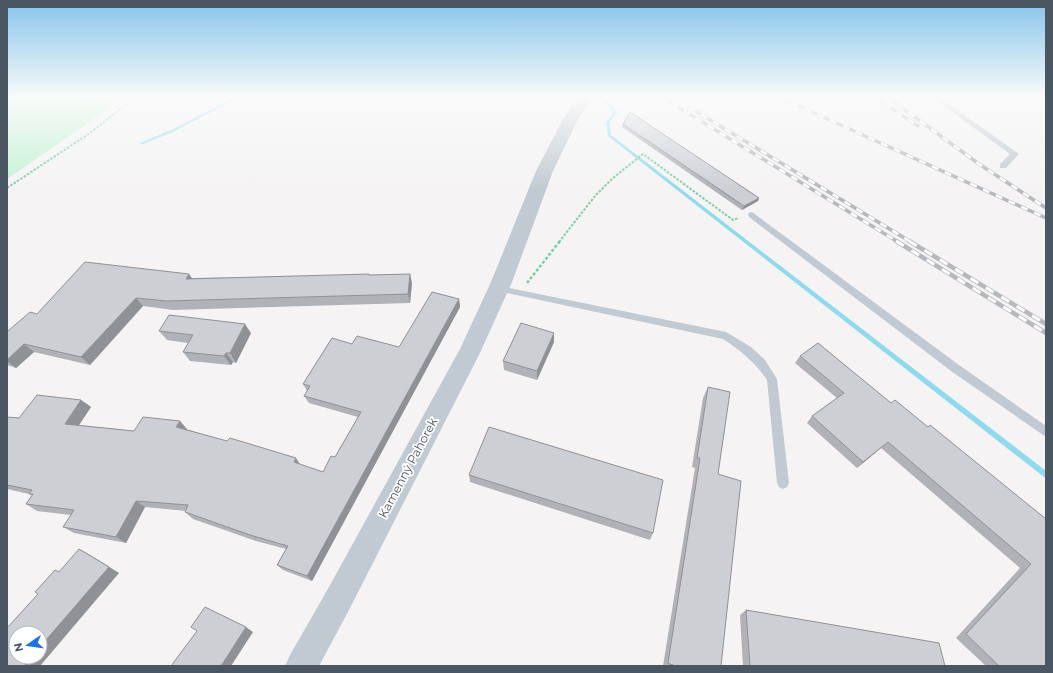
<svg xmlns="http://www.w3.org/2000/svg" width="1053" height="673" viewBox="0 0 1053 673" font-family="Montserrat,sans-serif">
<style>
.green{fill:#c3f1d5}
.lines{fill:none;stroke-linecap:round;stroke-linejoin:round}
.stream{fill:#90daee;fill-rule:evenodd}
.path-far1{stroke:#7ad0a6;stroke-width:2;stroke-dasharray:2.5 1.5;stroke-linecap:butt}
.path{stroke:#7ad0a6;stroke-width:2.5;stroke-dasharray:3 2;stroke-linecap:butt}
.service{fill:#c1cad2;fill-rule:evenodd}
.tertiary{fill:#c1cad2;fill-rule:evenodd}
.rail-far1-casing{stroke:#b5b8bd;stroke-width:3.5}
.rail-casing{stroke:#b5b8bd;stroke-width:4.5}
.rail-far1{stroke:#fff;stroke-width:2.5;stroke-dasharray:7;stroke-linecap:butt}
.rail{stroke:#fff;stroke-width:3;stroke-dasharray:9;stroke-linecap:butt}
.wall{fill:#b0b2b7}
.shaded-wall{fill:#909195}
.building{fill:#cdcfd5;stroke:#909195}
.labels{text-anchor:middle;stroke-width:3.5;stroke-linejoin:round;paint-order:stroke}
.street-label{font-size:12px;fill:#4a5661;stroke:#fff}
</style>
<rect width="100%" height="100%" fill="#f5f3f3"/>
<path class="green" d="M7,96H127L7,179Z"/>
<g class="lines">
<path class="stream" d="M237,96H242L175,131L143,144H141L140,143L173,129Z
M598,96H602L618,112L610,122L611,135L1046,471V478L1044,477L608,136L606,122L614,112Z"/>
<path class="path-far1" d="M7,188L90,133L137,96
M559,242L595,196L613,178L643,154L733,220L739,218"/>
<path class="path" d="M527,283L560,241"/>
<path class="service" d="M930,96H938L1019,154L1006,168H1000V164L1010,154Z
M752,212L959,365L1046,426V437L951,371L749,217L748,215L749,213Z
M500,286L726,332L751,347L765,360L777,379L789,483L787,487L783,489L779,487L777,483L767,380C755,362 741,351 723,339L497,291L495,289Z"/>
<path class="tertiary" d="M579,96H594L578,119L553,171L512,282L480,353L350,608L319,666H285L290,655L329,587L460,349L491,282L536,171L563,119Z"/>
<g class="rail-far1-casing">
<path id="rail-far1" d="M660,96L898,242
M873,96L918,126
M886,96L979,164L1046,208
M779,97L1046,218
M689,107L911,242"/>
</g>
<g class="rail-casing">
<path id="rail" d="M896,241L1046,333
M909,241L1046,324"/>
</g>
<use href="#rail-far1" class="rail-far1"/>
<use href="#rail" class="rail"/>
</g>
<path class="wall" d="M623,124L759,198L758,201L742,210L622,127Z
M189,274L192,278L370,275L412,283L410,303L173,310L143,306L90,365L34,352L16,368L7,365V331H8L37,314Z
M459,299L460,307L312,581L283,570L277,565L286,549L256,541L193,519L185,512L186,511L145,507L126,543L74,533L63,527L71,515L37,511L26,504L32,495L29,494L7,489V417L19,418L81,400L91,407L79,425L134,431L187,429H186L323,472L335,457L358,417L309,403L304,396L307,391L303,384L352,344L399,347Z
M159,331L251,333L236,363L233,362L231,365L190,361L183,352L188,343L167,340Z
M554,342L537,380L504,370L503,361Z
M800,356L891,403L928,427L1046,519V666H986L956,638L1020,568L881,448L857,468L807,423L812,416L837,398L795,363Z
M708,387L718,474L721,666H663L695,468L692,467L703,398Z
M469,475L653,533L650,540L470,482Z
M746,610L945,666H743L740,615Z"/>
<path class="shaded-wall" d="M759,198L758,201L742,210L744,206Z
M189,274L194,282L186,279Z
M410,274L412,283L410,303L408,294Z
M136,298L143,306L90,365L81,357Z
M459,299L460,307L312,581L307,576Z
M245,324L251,333L236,363L230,353Z
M554,333V342L537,380V371Z
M24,344L34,352L16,368L7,361V360Z
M226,353L233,362L231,365L224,356Z
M81,400L91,407L75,431L65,424Z
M180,421L187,429L184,434L176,427Z
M888,442L881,448L857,468L863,462Z
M296,458L301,466L294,462Z
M136,501L145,507L126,543L116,537Z
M79,549L90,555L119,573L40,666H24L32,657H40V647Z
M246,627L253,632L231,666H221Z"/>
<path class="building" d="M630,112L759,198L744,206L623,124Z
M85,262L189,274L186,279L369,274V275L410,274L408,294L167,301L136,298L81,357L24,344L7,360V331H8L30,312L37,314Z
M432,292L459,299L307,576L277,565L288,546L250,535L185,512L188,505L136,501L116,537L63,527L74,510L26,504L33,494H29L32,490L7,485V417L19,418L37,395L81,400L65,424L134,431L143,417L180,421L176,427L227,441L230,438L296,458L294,462L323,472L331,456L335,457L361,412L304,396L310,386L303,384L332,338L352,344L357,336L399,347Z
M169,315L245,324L230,353H226L224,356L183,352L193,335L159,331Z
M521,323L554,333L537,371L503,361Z
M818,343L891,403L895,400L928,427L930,425L1046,519V666H999L966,634L1031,564L888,442L863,462L812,416L844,393L800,356Z
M708,387L730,392L718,474L741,481L721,666H675L668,663L700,458H697Z
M489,427L663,480L653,533L469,475Z
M79,549L109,567L40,647V633H16V657H32L24,666H7V628L38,594L35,592L55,570L59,572Z
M205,607L246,627L221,666H171L197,631L191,627Z
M746,610L939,643L945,666H750Z"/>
<linearGradient id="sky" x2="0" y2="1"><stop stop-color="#85c3ea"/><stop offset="0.51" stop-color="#fafafa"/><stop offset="1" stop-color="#fafafa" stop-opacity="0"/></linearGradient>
<rect width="1053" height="190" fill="url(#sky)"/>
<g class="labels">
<g class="street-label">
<text transform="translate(408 468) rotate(-62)" y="4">Kamenný Pahorek</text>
</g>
</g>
<rect width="1053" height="673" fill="none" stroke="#4a5661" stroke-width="16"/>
<g transform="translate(28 645) rotate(257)"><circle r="19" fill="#ffffff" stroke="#b7bbc0"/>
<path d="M0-3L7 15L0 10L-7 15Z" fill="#1a73e8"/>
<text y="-6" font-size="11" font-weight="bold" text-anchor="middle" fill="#4a5661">N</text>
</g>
</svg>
